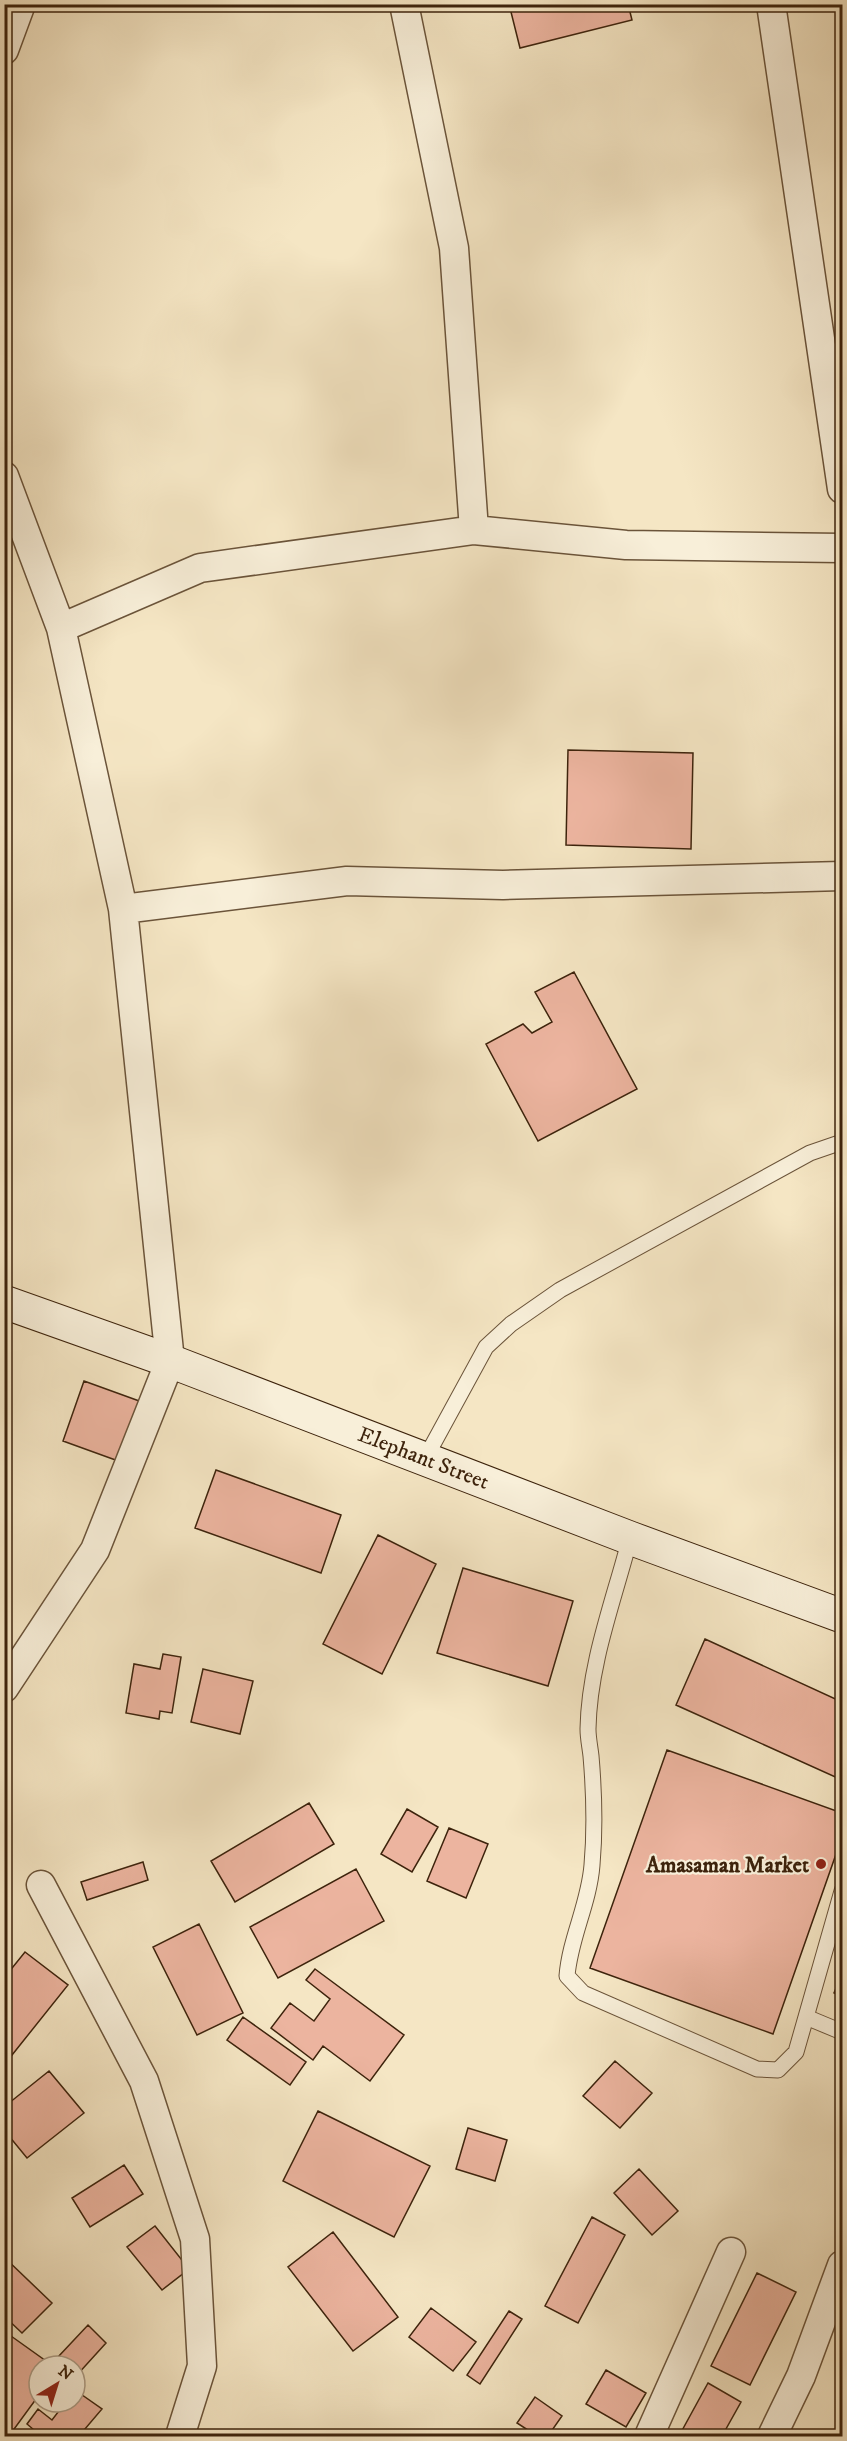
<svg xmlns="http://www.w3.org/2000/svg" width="847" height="2441" viewBox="0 0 847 2441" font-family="'IM FELL DW Pica',serif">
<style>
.building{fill:#ecb49f;stroke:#3d230c;stroke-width:1.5}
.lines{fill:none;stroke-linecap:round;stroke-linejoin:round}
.lane-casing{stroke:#6b543a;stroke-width:17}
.street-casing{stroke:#6b543a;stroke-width:31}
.secondary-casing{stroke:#3d230c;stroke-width:35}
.lane{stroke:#f8efd9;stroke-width:15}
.street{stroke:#f8efd9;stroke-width:28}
.secondary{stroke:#f8efd9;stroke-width:33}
.poi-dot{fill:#8f2418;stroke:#f8efd9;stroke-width:2}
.labels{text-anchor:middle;stroke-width:4.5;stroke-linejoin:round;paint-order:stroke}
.street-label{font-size:22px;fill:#3d230c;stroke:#f8efd9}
.poi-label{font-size:22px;font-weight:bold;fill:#3d230c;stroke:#f8efd9;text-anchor:end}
</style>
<rect width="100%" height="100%" fill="#f5e6c4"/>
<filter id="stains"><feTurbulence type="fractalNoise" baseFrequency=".00333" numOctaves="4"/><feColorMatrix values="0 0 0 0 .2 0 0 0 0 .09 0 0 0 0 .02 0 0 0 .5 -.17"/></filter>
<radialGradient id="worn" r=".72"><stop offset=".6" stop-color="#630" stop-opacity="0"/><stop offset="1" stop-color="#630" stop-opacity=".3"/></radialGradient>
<path class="building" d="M509,4H628L632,20L520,48Z
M568,750L693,753L691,849L566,845Z
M574,972L637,1089L538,1141L486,1044L523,1024L532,1033L552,1022L535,992Z
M84,1381L142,1402L121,1462L63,1441Z
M216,1470L341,1515L321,1573L195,1528Z
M378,1535L436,1564L382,1674L323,1644Z
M463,1568L573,1601L548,1686L437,1653Z
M705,1639L842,1702V1780L676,1705Z
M163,1654L181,1657L172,1713L160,1711L159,1719L126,1713L134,1664L160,1669Z
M203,1669L253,1681L240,1734L191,1722Z
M667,1750L842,1813V1837L773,2034L590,1968Z
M309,1803L334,1844L235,1902L211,1861Z
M407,1809L438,1827L412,1872L381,1854Z
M449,1828L488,1844L466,1898L427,1881Z
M143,1862L148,1880L87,1900L81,1882Z
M356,1869L384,1921L278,1978L250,1927Z
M199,1924L243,2013L197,2035L153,1947Z
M25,1952L68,1985L4,2065V1978Z
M315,1969L404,2035L370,2081L323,2046L313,2060L271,2028L290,2003L314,2021L330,1999L306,1980Z
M842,1975V1997L834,1993Z
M243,2017L306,2062L290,2085L227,2040Z
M615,2061L652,2093L620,2128L583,2096Z
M49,2071L84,2113L27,2158L4,2130V2107Z
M318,2111L430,2166L394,2237L283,2181Z
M468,2128L507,2140L495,2181L456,2169Z
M124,2165L143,2194L90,2227L72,2198Z
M639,2169L678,2211L652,2235L614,2193Z
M592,2217L625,2235L578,2323L545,2306Z
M155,2226L189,2269L162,2290L127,2247Z
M333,2232L398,2317L353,2351L288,2267Z
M4,2257L52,2303L22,2333L4,2316Z
M757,2273L796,2292L750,2385L711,2366Z
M431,2308L476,2342L453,2371L409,2337Z
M509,2311L522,2319L480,2384L467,2375Z
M88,2325L106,2343L77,2375L75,2366H68L58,2357Z
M4,2331L53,2366H39V2395L9,2436H4Z
M606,2370L646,2393L626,2427L586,2404Z
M708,2383L741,2402L722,2436H679Z
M75,2390L102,2409L79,2436H41L27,2424L38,2409L52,2420L62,2407L55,2402H75Z
M535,2397L562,2416L548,2436H537L517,2423Z"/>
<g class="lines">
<g class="lane-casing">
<path id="lane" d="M426,1457L486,1347L511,1324L560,1290L810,1153L842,1142
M630,1538C614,1600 589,1664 588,1729C588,1738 590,1747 591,1756C594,1791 595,1831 592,1865C589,1904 570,1938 567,1976L583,1993L757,2069L778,2070L796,2052L842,1891
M806,2017L842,2032"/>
</g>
<g class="street-casing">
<path id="street" d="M404,4L454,248L474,530
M771,4L842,489
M4,50L21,4
M4,476L61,628L123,909L170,1361L95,1550L4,1688
M61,628L200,568L474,530L626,545L842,548
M123,909L347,881L503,885L842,876
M41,1885L144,2081L195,2239L202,2366L180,2436
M649,2436L731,2252
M772,2436L801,2376L842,2265"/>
</g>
<g class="secondary-casing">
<path id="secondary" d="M4,1302L170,1361L630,1538L842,1616"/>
</g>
<use href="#lane" class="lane"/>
<use href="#street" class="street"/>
<use href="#secondary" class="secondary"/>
</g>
<circle class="poi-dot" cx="821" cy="1864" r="6"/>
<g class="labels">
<g class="street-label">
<text transform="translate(424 1457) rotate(21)" y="8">Elephant Street</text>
</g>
<g class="poi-label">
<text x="809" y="1872">Amasaman Market</text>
</g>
</g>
<rect width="847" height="2441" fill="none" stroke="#f5e6c4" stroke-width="24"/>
<rect x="6" y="6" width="835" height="2429" fill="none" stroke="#3d230c" stroke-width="3"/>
<rect x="12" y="12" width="823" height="2417" fill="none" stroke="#3d230c" stroke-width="1.5"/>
<g transform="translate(57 2384) rotate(38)"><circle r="28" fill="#f8efd9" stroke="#ad9d87" stroke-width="1.5"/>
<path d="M0-4.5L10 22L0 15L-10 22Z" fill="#8f2418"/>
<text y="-9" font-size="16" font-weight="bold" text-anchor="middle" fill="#3d230c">N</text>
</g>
<rect width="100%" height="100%" filter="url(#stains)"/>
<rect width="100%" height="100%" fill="url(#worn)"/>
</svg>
